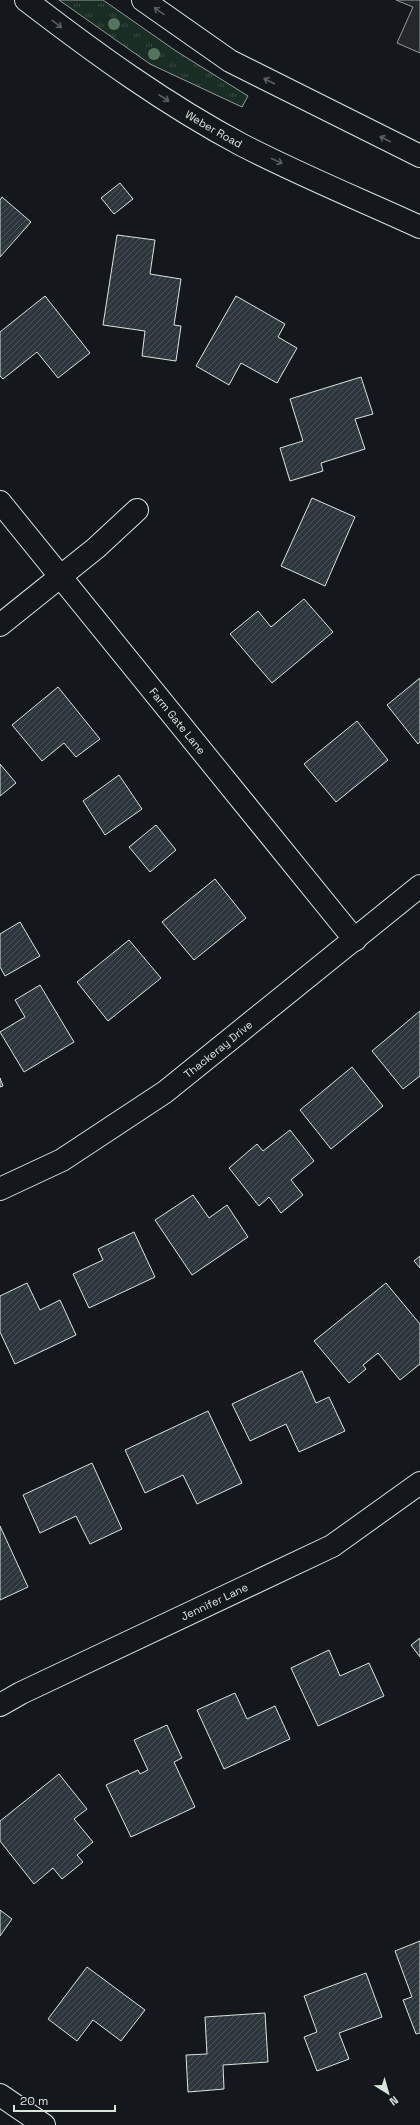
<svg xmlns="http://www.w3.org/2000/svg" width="420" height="2125" viewBox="0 0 420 2125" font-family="'Space Grotesk',sans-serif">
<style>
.grass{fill:url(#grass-tufts);stroke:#939e99}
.parking{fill:#24282b;stroke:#939e99}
.building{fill:url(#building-hatch);stroke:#d8e6dc}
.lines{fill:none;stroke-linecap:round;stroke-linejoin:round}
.minor-casing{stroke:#d8e6dc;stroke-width:24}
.secondary-casing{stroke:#d8e6dc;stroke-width:24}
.minor{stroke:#14181c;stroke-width:22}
.secondary{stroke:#14181c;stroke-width:22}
.tree{fill:#55745f}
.oneway{stroke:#59605f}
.labels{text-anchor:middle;stroke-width:3;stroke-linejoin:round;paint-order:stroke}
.street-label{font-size:11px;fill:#d8e6dc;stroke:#14181c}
</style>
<defs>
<pattern id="grass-tufts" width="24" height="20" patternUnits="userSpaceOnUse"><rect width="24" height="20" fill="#1a2d24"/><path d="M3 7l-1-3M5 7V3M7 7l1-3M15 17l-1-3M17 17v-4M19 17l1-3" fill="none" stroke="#3b4b43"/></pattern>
<pattern id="building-hatch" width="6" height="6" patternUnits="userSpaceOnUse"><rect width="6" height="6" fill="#2c363c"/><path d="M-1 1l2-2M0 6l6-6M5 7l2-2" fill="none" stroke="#4a5358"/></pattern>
</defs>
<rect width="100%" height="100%" fill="#14181c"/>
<path class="grass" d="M59,0H103L176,51L248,96L242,107L150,64Z"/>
<path class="parking" d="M396,0H420V53L397,43L413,7Z"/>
<path class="building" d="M120,183L133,199L114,214L101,198Z
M2,197L31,222L0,257V200Z
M117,235L155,240L150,274L181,279L174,325L181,326L176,361L142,356L145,331L103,325Z
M45,296L90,353L58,378L37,352L3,379L0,376V332Z
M236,296L285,324L278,337L297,348L277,383L241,363L229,385L196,366Z
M361,377L373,414L355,419L365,449L321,463L323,471L290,481L280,448L303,441L290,399Z
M312,498L355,517L325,586L281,566Z
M304,599L333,632L272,683L230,634L258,611L271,627Z
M420,678V742L418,744L387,705Z
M58,687L100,739L76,757L64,743L42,761L12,725Z
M357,721L388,760L336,802L304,764Z
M0,764L16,783L0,796Z
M119,775L142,809L105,835L83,801Z
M156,825L176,850L150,872L129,847Z
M215,879L246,918L194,960L162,922Z
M20,922L40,956L5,976L0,967V934Z
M129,940L161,978L108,1021L77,982Z
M40,985L74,1042L24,1072L0,1032L25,1017L15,1000Z
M420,1011V1076L403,1089L372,1051Z
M352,1067L383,1106L331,1149L300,1110Z
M0,1078L3,1086L0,1087Z
M290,1130L314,1161L291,1180L303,1195L281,1213L269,1197L259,1206L229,1168L257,1144L263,1151Z
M193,1195L209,1218L227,1205L248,1237L192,1275L155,1220Z
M134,1232L155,1277L89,1308L73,1274L103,1260L98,1249Z
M420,1256V1268L414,1261Z
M27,1283L40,1310L60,1300L76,1335L15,1364L0,1332V1296Z
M386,1283L420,1324V1364L400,1380L378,1353L363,1365L366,1369L349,1383L314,1341Z
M302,1371L316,1403L329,1397L345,1431L299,1452L286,1424L250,1441L232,1404Z
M208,1411L242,1483L197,1504L183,1475L145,1493L125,1450Z
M92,1463L122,1529L90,1544L76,1516L40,1533L23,1495Z
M0,1526L28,1587L0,1600Z
M420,1638V1657L411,1645Z
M329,1650L340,1676L369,1663L384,1696L318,1726L291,1668Z
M235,1693L247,1719L275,1706L290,1739L224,1769L197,1710Z
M167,1725L182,1758L174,1762L195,1807L131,1837L106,1785L138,1770L140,1774L148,1770L134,1740Z
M59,1774L87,1809L74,1819L93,1842L77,1855L83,1862L62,1879L53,1868L34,1884L0,1841V1821Z
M0,1910L12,1919L0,1936Z
M420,1941V2033L416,2034L403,2000L412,1997L395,1951Z
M87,1967L145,2010L121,2041L93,2020L77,2041L48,2019Z
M366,1973L382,2017L339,2033L349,2059L317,2071L304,2037L317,2032L304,1996Z
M265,2013L268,2062L223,2065L224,2089L188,2092L186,2055L207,2054L205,2017Z"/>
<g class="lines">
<g class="minor-casing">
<g id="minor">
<path id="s1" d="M0,502L355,940"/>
<path d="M0,625L96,548L137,510"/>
<path id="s2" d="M0,1189L62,1160L165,1092L420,886"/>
<path id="s3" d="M0,1705L21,1693L332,1546L420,1483"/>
<path d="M0,2095L44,2125"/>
</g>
</g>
<g class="secondary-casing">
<g id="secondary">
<path id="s4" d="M26,0C95,53 165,104 242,145C300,175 361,200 420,227"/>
<path d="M143,0L230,61L420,156"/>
</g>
</g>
<use href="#minor" class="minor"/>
<use href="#secondary" class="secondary"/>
</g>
<g class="tree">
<circle cx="114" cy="24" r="6"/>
<circle cx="154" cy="54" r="6"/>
</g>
<defs><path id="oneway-shaft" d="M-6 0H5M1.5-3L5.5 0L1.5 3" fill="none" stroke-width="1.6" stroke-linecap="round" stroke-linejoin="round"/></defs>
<g class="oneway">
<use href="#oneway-shaft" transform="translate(159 11) rotate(-145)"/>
<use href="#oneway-shaft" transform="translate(57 24) rotate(38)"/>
<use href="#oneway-shaft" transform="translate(269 81) rotate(-153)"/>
<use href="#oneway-shaft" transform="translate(164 98) rotate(33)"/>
<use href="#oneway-shaft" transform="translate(385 139) rotate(-153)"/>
<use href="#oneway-shaft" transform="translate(277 161) rotate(25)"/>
</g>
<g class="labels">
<g class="street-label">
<text dy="4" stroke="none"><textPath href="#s4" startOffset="228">Weber Road</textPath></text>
<text dy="4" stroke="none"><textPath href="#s1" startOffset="282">Farm Gate Lane</textPath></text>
<text dy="4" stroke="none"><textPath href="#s2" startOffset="260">Thackeray Drive</textPath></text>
<text dy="4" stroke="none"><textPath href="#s3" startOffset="238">Jennifer Lane</textPath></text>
</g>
</g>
<g transform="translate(388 2093) rotate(143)" stroke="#14181c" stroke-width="3" paint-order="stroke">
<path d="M0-3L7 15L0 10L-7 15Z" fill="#d8e6dc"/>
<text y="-6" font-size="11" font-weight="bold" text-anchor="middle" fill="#d8e6dc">N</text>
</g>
<path d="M14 2105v6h101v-6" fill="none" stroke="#d8e6dc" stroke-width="2"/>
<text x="20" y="2105" font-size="12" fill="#d8e6dc" stroke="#14181c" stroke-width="3" paint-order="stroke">20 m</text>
</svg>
